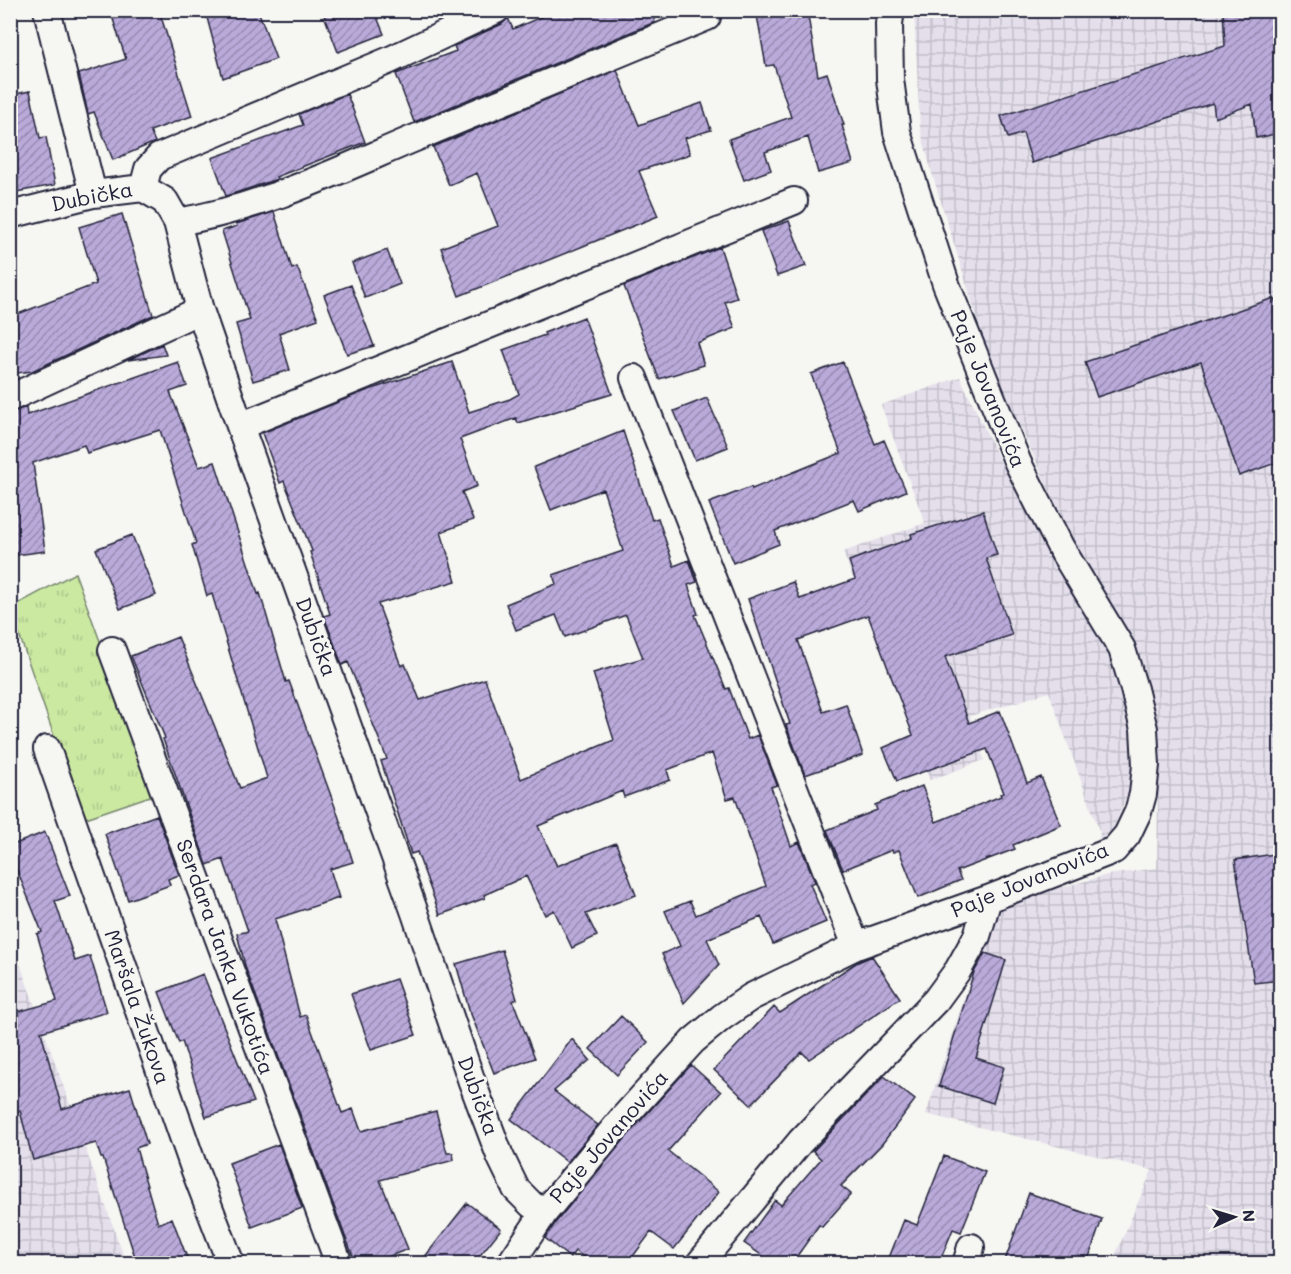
<svg xmlns="http://www.w3.org/2000/svg" width="1291" height="1274" viewBox="0 0 1291 1274" font-family="Mali,sans-serif">
<style>
.industrial{fill:url(#industrial-grid)}
.grass{fill:url(#grass-tufts);stroke:#76866e;stroke-width:1.5}
.building{fill:url(#building-hatch);stroke:#22223b;stroke-width:1.5}
.lines{fill:none;stroke-linecap:round;stroke-linejoin:round}
.street-casing{stroke:#22223b;stroke-width:30}
.street{stroke:#f6f6f2;stroke-width:26}
.labels{text-anchor:middle;stroke-width:6;stroke-linejoin:round;paint-order:stroke}
.street-label{font-size:21px;fill:#22223b;stroke:#f6f6f2}
</style>
<defs>
<pattern id="industrial-grid" width="8" height="8" patternUnits="userSpaceOnUse" patternTransform="scale(1.5)"><rect width="8" height="8" fill="#e4dfeb"/><path d="M0 4h8M4 0v8" fill="none" stroke="#c3bfca"/></pattern>
<pattern id="grass-tufts" width="24" height="20" patternUnits="userSpaceOnUse" patternTransform="scale(1.5)"><rect width="24" height="20" fill="#cbe9a1"/><path d="M3 7l-1-3M5 7V3M7 7l1-3M15 17l-1-3M17 17v-4M19 17l1-3" fill="none" stroke="#aec88c"/></pattern>
<pattern id="building-hatch" width="6" height="6" patternUnits="userSpaceOnUse" patternTransform="scale(1.5)"><rect width="6" height="6" fill="#baaada"/><path d="M-1 1l2-2M0 6l6-6M5 7l2-2" fill="none" stroke="#978ab2"/></pattern>
</defs>
<rect width="100%" height="100%" fill="#f6f6f2"/>
<filter id="ink" filterUnits="userSpaceOnUse"><feTurbulence type="fractalNoise" baseFrequency=".0167" numOctaves="2"/><feDisplacementMap in="SourceGraphic" scale="12" xChannelSelector="R" yChannelSelector="G"/><feConvolveMatrix kernelMatrix="1 2 1 2 8 2 1 2 1" color-interpolation-filters="sRGB"/></filter>
<g filter="url(#ink)">
<path class="industrial" d="M914,11H1280V1263H1112L1152,1170L926,1114L995,905L1108,875L1157,868L1158,796L1153,724L1130,643L1073,542L991,363L931,170L920,128Z
M960,377L1001,463L1108,655L1119,687L1132,728L1134,758L1131,786L1113,829L1098,843L1100,833L1049,692L970,716L984,760L930,780L843,552L925,523L881,405Z
M15,950L126,1263L11,1264L10,951Z"/>
<path class="grass" d="M75,573L156,794L86,818L54,736L11,611L10,608Z"/>
<path class="building" d="M110,10H159L192,116L150,131L155,142L113,160L94,112L88,114L79,74L126,59Z
M205,10H258L276,59L223,78Z
M322,10H374L384,34L338,52Z
M557,10H651L655,22L414,122L396,74L456,51L454,46L502,24L508,18L513,29Z
M756,10H807L818,76L827,73L844,125H842L853,163L818,173L808,137L765,152L771,170L744,180L729,139L791,117L774,65L766,66Z
M1223,10H1278L1281,133L1256,138L1252,104L1215,118L1213,103L1032,163L1023,133L1008,138L1001,116L1225,46Z
M617,70L639,125L702,103L711,130L685,138L690,154L639,171L658,216L459,296L441,248L498,226L477,173L449,185L433,147Z
M30,91L40,138L46,137L55,185L10,193V95Z
M347,94L365,142L276,177L277,179L226,196L212,158L303,125L299,114Z
M274,212L292,269L297,267L318,319L279,333L290,370L253,381L236,324L250,320L222,231L237,226L236,224Z
M122,214L153,315L32,371L10,374V317L96,284L79,227Z
M789,221L806,266L777,276L761,231Z
M720,247L737,298L725,302L735,328L697,343L704,365L659,379L624,286Z
M387,250L400,284L365,298L352,263Z
M351,285L374,346L347,354L324,295Z
M1274,298L1281,317V461L1239,476L1201,362L1097,397L1085,362Z
M584,317L612,394L518,423L516,418L460,439L477,486L462,492L473,520L441,532L456,581L378,604L401,666L405,664L420,700L485,679L521,779L614,740L593,673L643,658L626,615L565,637L556,615L516,630L506,604L556,584L553,575L623,551L603,489L551,510L534,467L623,431L652,520L658,518L674,566L689,560L697,582L688,585L698,614L695,615L726,689L729,688L748,739L758,735L777,785L771,787L791,846L799,842L815,882L810,884L826,922L773,944L761,917L707,939L719,965L684,1003L662,954L680,946L665,911L690,901L696,915L766,886L735,797L727,799L712,753L667,770L670,780L624,797L622,791L538,826L557,866L616,843L636,895L586,914L597,936L572,948L554,910L545,915L526,876L484,895L485,898L440,915L417,852L411,854L381,761L387,759L348,662L342,665L324,616L330,614L310,552L312,551L284,481L280,483L262,433L363,392L452,362L469,412L510,399L519,394L503,350L545,335L544,333Z
M162,344L166,355L128,360Z
M178,362L187,386L170,392L199,467L215,462L258,594L260,593L286,682L289,681L338,815L353,862L330,869L339,898L275,919L300,1017L306,1015L342,1113L353,1109L361,1131L436,1111L447,1153H453L454,1160L380,1180L408,1249L372,1263H356L345,1236L246,969L237,934L248,931L223,859L207,865L163,739L165,738L131,656L178,637L240,788L267,778L212,594L207,596L192,545L196,543L160,430L87,453L84,445L33,463L45,551L10,556V413L26,407L27,415Z
M843,362L875,444L884,440L906,491L859,511L854,500L775,531L779,544L733,563L709,503L751,487L752,489L841,453L811,374Z
M707,398L728,447L695,460L674,411Z
M983,511L997,555L986,558L1012,635L945,657L969,723L1000,711L1027,783L1041,777L1061,825L1013,845L1015,849L957,871L961,880L918,898L899,850L893,852L892,850L843,870L827,830L877,810L875,805L922,786L936,822L1001,796L1000,794L1004,793L987,749L897,781L883,748L913,735L868,615L798,640L823,712L846,704L863,755L805,775L786,725L790,724L748,599L793,582L800,599L855,579L849,561L912,538L911,534Z
M132,535L156,595L120,609L96,549Z
M157,815L179,875L168,879L170,885L128,900L105,834Z
M45,832L70,896L55,901L75,961L90,956L107,1012L41,1032L62,1109L130,1088L147,1144L136,1148L158,1224L172,1218L189,1263H137L103,1158H101L96,1143L33,1160L20,1111L10,1114V1014L57,1001L37,934L42,932L10,853V846Z
M1281,853V980L1254,983L1235,860Z
M502,950L517,999L513,1001L535,1058L494,1073L469,1009L456,964Z
M985,953L1006,960L976,1058L1004,1067L993,1103L939,1086L974,972Z
M872,956L900,998L809,1059L802,1052L751,1105L714,1070L774,1007L780,1013L856,963Z
M203,974L254,1102L206,1117L182,1041L179,1043L159,992Z
M396,979L416,1035L371,1050L351,994Z
M621,1016L648,1042L617,1075L590,1049Z
M572,1039L590,1060L554,1091L598,1125L567,1162L511,1119Z
M691,1065L721,1092L668,1151L719,1192L674,1249L651,1232L628,1263H592L575,1251L570,1258L545,1238L556,1222L634,1128Z
M884,1076L915,1100L882,1144L841,1186L851,1194L822,1227L819,1225L792,1263H773L744,1243L775,1200L781,1205L821,1159L813,1151Z
M279,1144L302,1208L252,1227L229,1163Z
M944,1156L985,1172L961,1232L953,1229L939,1263H887L904,1220L917,1225Z
M1029,1193L1102,1219L1087,1263H1004Z
M467,1203L501,1229L474,1263H420Z"/>
<g class="lines">
<g class="street-casing">
<path id="street" d="M47,10L93,194
M143,188L148,169L159,157L390,60L496,10
M10,215L93,194L143,188L165,201L177,222L200,310L240,426L415,913L472,1082L500,1156L516,1189L532,1205L544,1213
M177,222C258,209 333,173 408,141C508,100 607,58 707,17
M634,378L856,946
M10,398L200,310
M240,426L794,201
M112,650L339,1264
M47,749L194,1168L231,1264
M510,1264L544,1213L623,1118L693,1041L722,1017L751,997L856,946L988,899L1114,850L1127,835L1138,812L1143,794L1146,765L1144,729L1134,689L1122,649L1061,548L1018,463L946,284L897,132L890,79L889,24L891,10
M699,1264L800,1142L936,1000L958,970L977,936L988,899
M966,1264L971,1247"/>
</g>
<use href="#street" class="street"/>
</g>
</g>
<g class="labels">
<g class="street-label">
<text transform="translate(92 197) rotate(-11)" y="7">Dubička</text>
<text transform="translate(988 389) rotate(68)" y="7">Paje Jovanovića</text>
<text transform="translate(316 637) rotate(70)" y="7">Dubička</text>
<text transform="translate(1030 880) rotate(-22)" y="7">Paje Jovanovića</text>
<text transform="translate(225 957) rotate(70)" y="7">Serdara Janka Vukotića</text>
<text transform="translate(137 1007) rotate(71)" y="7">Maršala Žukova</text>
<text transform="translate(478 1096) rotate(70)" y="7">Dubička</text>
<text transform="translate(609 1137) rotate(-49)" y="7">Paje Jovanovića</text>
</g>
</g>
<rect width="1291" height="1274" fill="none" stroke="#f6f6f2" stroke-width="36"/>
<rect x="18" y="18" width="1255" height="1238" fill="none" stroke="#22223b" stroke-width="2" filter="url(#ink)"/>
<g transform="translate(1234 1217) rotate(86)" stroke="#f6f6f2" stroke-width="4.5" paint-order="stroke">
<path d="M0-4.5L10 22L0 15L-10 22Z" fill="#22223b"/>
<text y="-9" font-size="16" font-weight="bold" text-anchor="middle" fill="#22223b">N</text>
</g>
</svg>
